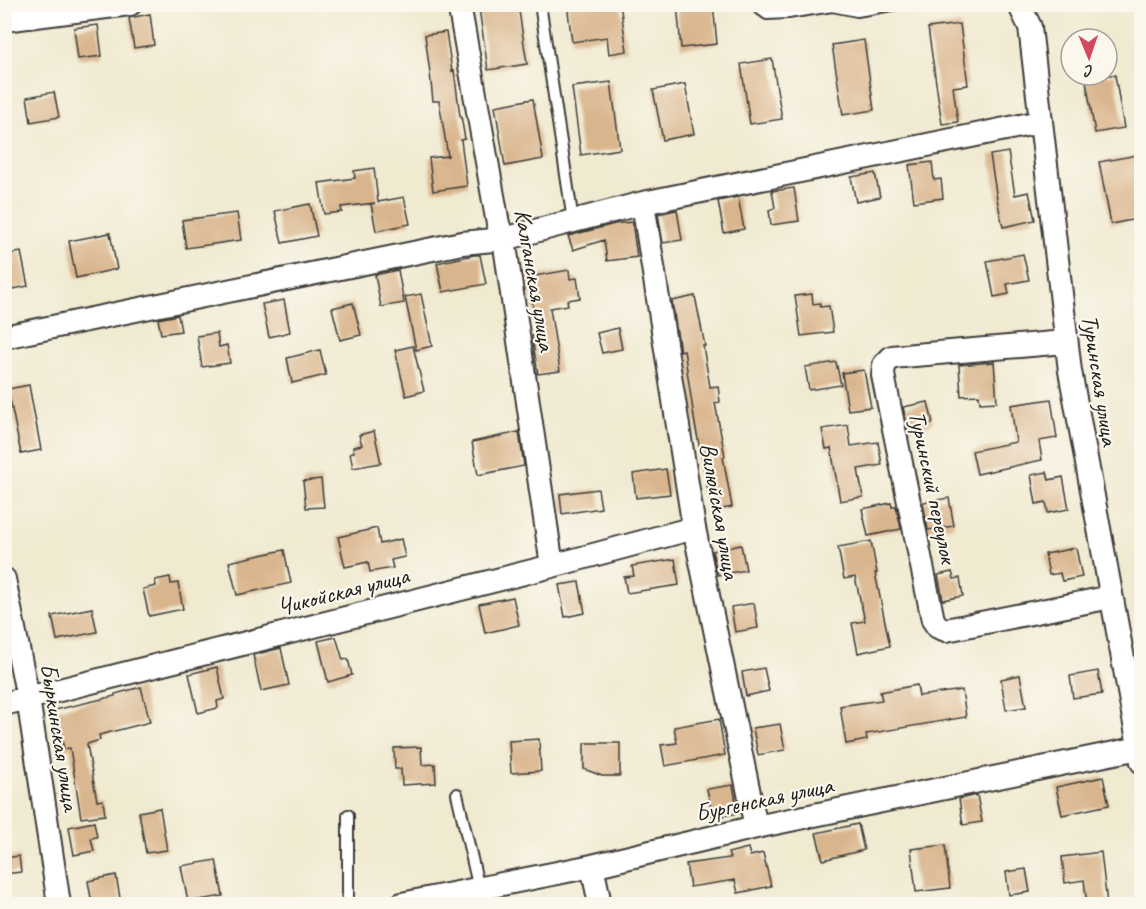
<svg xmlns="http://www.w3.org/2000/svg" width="1146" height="909" viewBox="0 0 1146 909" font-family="Caveat,sans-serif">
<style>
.building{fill:#d9b58d}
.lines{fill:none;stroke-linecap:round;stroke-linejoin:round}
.service-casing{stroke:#3c3b37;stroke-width:14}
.minor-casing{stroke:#3c3b37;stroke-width:26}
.service{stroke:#fff;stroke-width:10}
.minor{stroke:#fff;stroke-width:22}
.labels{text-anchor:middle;stroke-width:4.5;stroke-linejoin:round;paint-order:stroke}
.street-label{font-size:24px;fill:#1c1c1c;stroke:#fbf7ec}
</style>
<rect width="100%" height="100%" fill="#fbf7ec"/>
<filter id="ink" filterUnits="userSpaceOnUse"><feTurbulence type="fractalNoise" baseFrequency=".0167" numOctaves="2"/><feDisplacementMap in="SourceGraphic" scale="12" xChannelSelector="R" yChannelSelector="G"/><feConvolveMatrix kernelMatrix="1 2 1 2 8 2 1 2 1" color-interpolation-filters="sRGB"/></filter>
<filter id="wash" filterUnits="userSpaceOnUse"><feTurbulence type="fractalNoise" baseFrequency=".008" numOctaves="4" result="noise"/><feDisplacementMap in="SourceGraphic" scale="24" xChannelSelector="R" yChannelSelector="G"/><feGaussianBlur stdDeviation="1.35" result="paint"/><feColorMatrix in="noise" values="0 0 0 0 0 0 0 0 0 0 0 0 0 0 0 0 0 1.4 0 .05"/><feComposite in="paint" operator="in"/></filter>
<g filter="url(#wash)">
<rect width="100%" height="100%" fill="#f0ead1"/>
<g id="blocks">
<path class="building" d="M501,4H518L527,64L488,70L479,8Z
M567,4H620L627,51L609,54L607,37L572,42Z
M677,4H713L717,44L681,48Z
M150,14L154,45L134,48L129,18Z
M960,24L968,85L953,87L958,122L942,124L928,28Z
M98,25L102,56L78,59L74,28Z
M446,32L452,71L454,70L460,116H461L465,139L461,140L467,186L433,191L429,158L448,156L439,101H433L430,73L425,35Z
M864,40L874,110L843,115L832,45Z
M772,59L782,119L750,124L741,64Z
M1085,75H1115L1124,128L1095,133Z
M611,82L620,149L581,155L572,87Z
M685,84L694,134L663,140L653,90Z
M54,92L59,117L31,122L27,97Z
M533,99L543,159L505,166L495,106Z
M1008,152L1015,195L1029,192L1035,220L1003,227L997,199L990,155Z
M1137,155L1142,180V218L1111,224L1099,162Z
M932,162L934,180L941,179L943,198L914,202L909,165Z
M374,168L378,202L404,197L410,224L376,231L371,204L375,203L341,207L342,212L324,214L319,183L355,178L354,171Z
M875,173L880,197L856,202L851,177Z
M794,188L799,221L771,225L769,210L775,208L772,191Z
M738,197L744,229L724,233L718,201Z
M310,204L317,236L282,243L275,211Z
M677,210L682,240L663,243L658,214Z
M237,213L241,240L186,248L182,220Z
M632,222L637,257L607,261L604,240L573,250L568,236L615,224Z
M110,233L117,269L76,278L69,241Z
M21,252L28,286L4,291V255Z
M1023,254L1029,280L1007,284L1009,294L994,297L987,261Z
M474,255H480L486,284L443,292L437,263Z
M398,270L404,303L381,307L375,275Z
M569,270L570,279L577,278L580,298L567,300L568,305L550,308L560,371L538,374L532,336L538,335L528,277Z
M421,294L432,346L416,350L405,297Z
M812,294L813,304L820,303V307L829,306L833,332L801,336L795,296Z
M695,296L705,346H703L710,387L718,386L720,402L715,403L725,456L723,457L732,507L712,511L695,424L684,350L680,351L672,301Z
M284,300L290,332L269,337L262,304Z
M353,303L361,335L340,340L332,308Z
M178,315L181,331L161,334L158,319Z
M618,328L622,349L602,353L597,333Z
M217,333L219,347L227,345L230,363L202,367L197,336Z
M413,346L424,391L406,396L395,350Z
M320,350L326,375L292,383L287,358Z
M836,362L841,385L809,390L805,367Z
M994,362L997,402L980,403L979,395L961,396L959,365Z
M864,370L871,407L848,410L842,373Z
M29,385L41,450L21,454L8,389Z
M1051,399L1057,438L1039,441L1042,460L977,474L972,451L1016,442L1011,405Z
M928,402L933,423L908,429L903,407Z
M848,425L851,446L878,442L882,465L858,469L863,497L840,501L831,448L826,449L822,429Z
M374,431L381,463L353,468L350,453L354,452L353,447L362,445L359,435Z
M519,432L524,466L478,475L472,442Z
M666,469L670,494L636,498L633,474Z
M1047,472L1049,480L1063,477L1069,509L1048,513L1046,502L1036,504L1031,475Z
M321,479L324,507L306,508L303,481Z
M598,489L601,508L562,514L560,494Z
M949,498L954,526L928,530L923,502Z
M891,503L892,507L896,506L901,529L868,536L862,509Z
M377,528L380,544L401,539L405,557L391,560L393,568L370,572L368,562L345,567L338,537Z
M871,541L877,573H875L890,646L858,653L852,623L865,621L855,577L844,579L838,547Z
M741,545L746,570L718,575L712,551Z
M1076,548L1082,577L1062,581L1060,573L1049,575L1045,554Z
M284,550L291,583L237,595L229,562Z
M675,559L679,585L627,593L624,577L634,576L632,566Z
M952,572L954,579L960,578L963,596L943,600L938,575Z
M170,577L171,584L178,583L183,609L149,616L143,589L156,586L155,580Z
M579,582L585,613L565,617L559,585Z
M513,597L519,625L485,633L479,604Z
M754,603L758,628L735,632L731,607Z
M92,608L97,632L57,640L52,616Z
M336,637L343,660L348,659L352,675L328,682L318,641Z
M281,648L289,685L261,691L253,655Z
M217,667L224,699L217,701L218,708L198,713L189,674Z
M764,668L769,691L746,696L742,672Z
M1098,671L1102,694L1073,698L1070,676Z
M1020,675L1026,707L1006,710L1001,679Z
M917,685L919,696L962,690L966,717L866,734L867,740L846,744L840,706L882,700L880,692Z
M141,687L150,722L99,735L100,740L87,744L97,801L103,800L105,815L81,818L70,748L64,749L55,710L115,696V694Z
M719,719L725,755L665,766L661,745L677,743L674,727Z
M780,724L785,750L758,755L753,728Z
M539,739L541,771L511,773L509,741Z
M584,743H620V776H602L584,769Z
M421,747L422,765L435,764L436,783L402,785L401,769H395L394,748Z
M1103,777L1109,805L1062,815L1056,787Z
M733,785L738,813L713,818L707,789Z
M977,795L982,822L963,825L959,799Z
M160,808L167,850L146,853L139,812Z
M94,822L97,837L91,838L94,851L74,855L69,827Z
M858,824L864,850L823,860L816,833Z
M945,845L950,888L916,892L911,849Z
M748,848L750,856L763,853L771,886L738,893L735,880L690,887L686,864L730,858L728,853Z
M1101,852L1107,904H1087L1084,880L1065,883L1062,857Z
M19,856L21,872L4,874V858Z
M216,860L223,896L188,902L181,866Z
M1026,869L1030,892L1009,895L1006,872Z
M116,875L121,904H92L88,881Z"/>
</g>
</g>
<g filter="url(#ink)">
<use href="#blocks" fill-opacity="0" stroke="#3c3b37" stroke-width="1.5"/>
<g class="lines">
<g class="service-casing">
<path id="service" d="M540,4L573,221
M753,4L767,14L788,13L832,6
M831,4L832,6L857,11L898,4
M457,794L479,889
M348,815V904"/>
</g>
<g class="minor-casing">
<path id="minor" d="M459,4L498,224L504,239L552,566
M1019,4L1030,27L1070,371L1142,762
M4,20L130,4
M643,203L694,528L756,827
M4,337L462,243L504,239L643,203L1040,122
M1065,342L892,357L884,365L883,375L933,620L938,627L946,630L1111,597
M4,579L28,698L59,904
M4,704L552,566L694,528
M592,866L600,904
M402,904L592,866L756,827L1139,748"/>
</g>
<use href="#service" class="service"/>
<use href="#minor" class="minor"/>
</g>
</g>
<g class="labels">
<g class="street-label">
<text transform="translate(535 280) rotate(80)" y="8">Калганская улица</text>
<text transform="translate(1100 380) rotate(81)" y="8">Туринская улица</text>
<text transform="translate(933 487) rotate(78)" y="8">Туринский переулок</text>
<text transform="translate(720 511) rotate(80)" y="8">Вилюйская улица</text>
<text transform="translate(343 591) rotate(-14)" y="8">Чикойская улица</text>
<text transform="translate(60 737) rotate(81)" y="8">Быркинская улица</text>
<text transform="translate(764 799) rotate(-12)" y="8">Бургенская улица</text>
</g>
</g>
<rect width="1146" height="909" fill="none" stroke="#fbf7ec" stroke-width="24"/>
<g transform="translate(1089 57) rotate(178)"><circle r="28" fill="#fbf7ec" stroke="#a29f99" stroke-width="1.5"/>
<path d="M0-4.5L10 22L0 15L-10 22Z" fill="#d1495b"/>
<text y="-9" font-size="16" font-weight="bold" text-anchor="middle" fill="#1c1c1c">С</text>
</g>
</svg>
